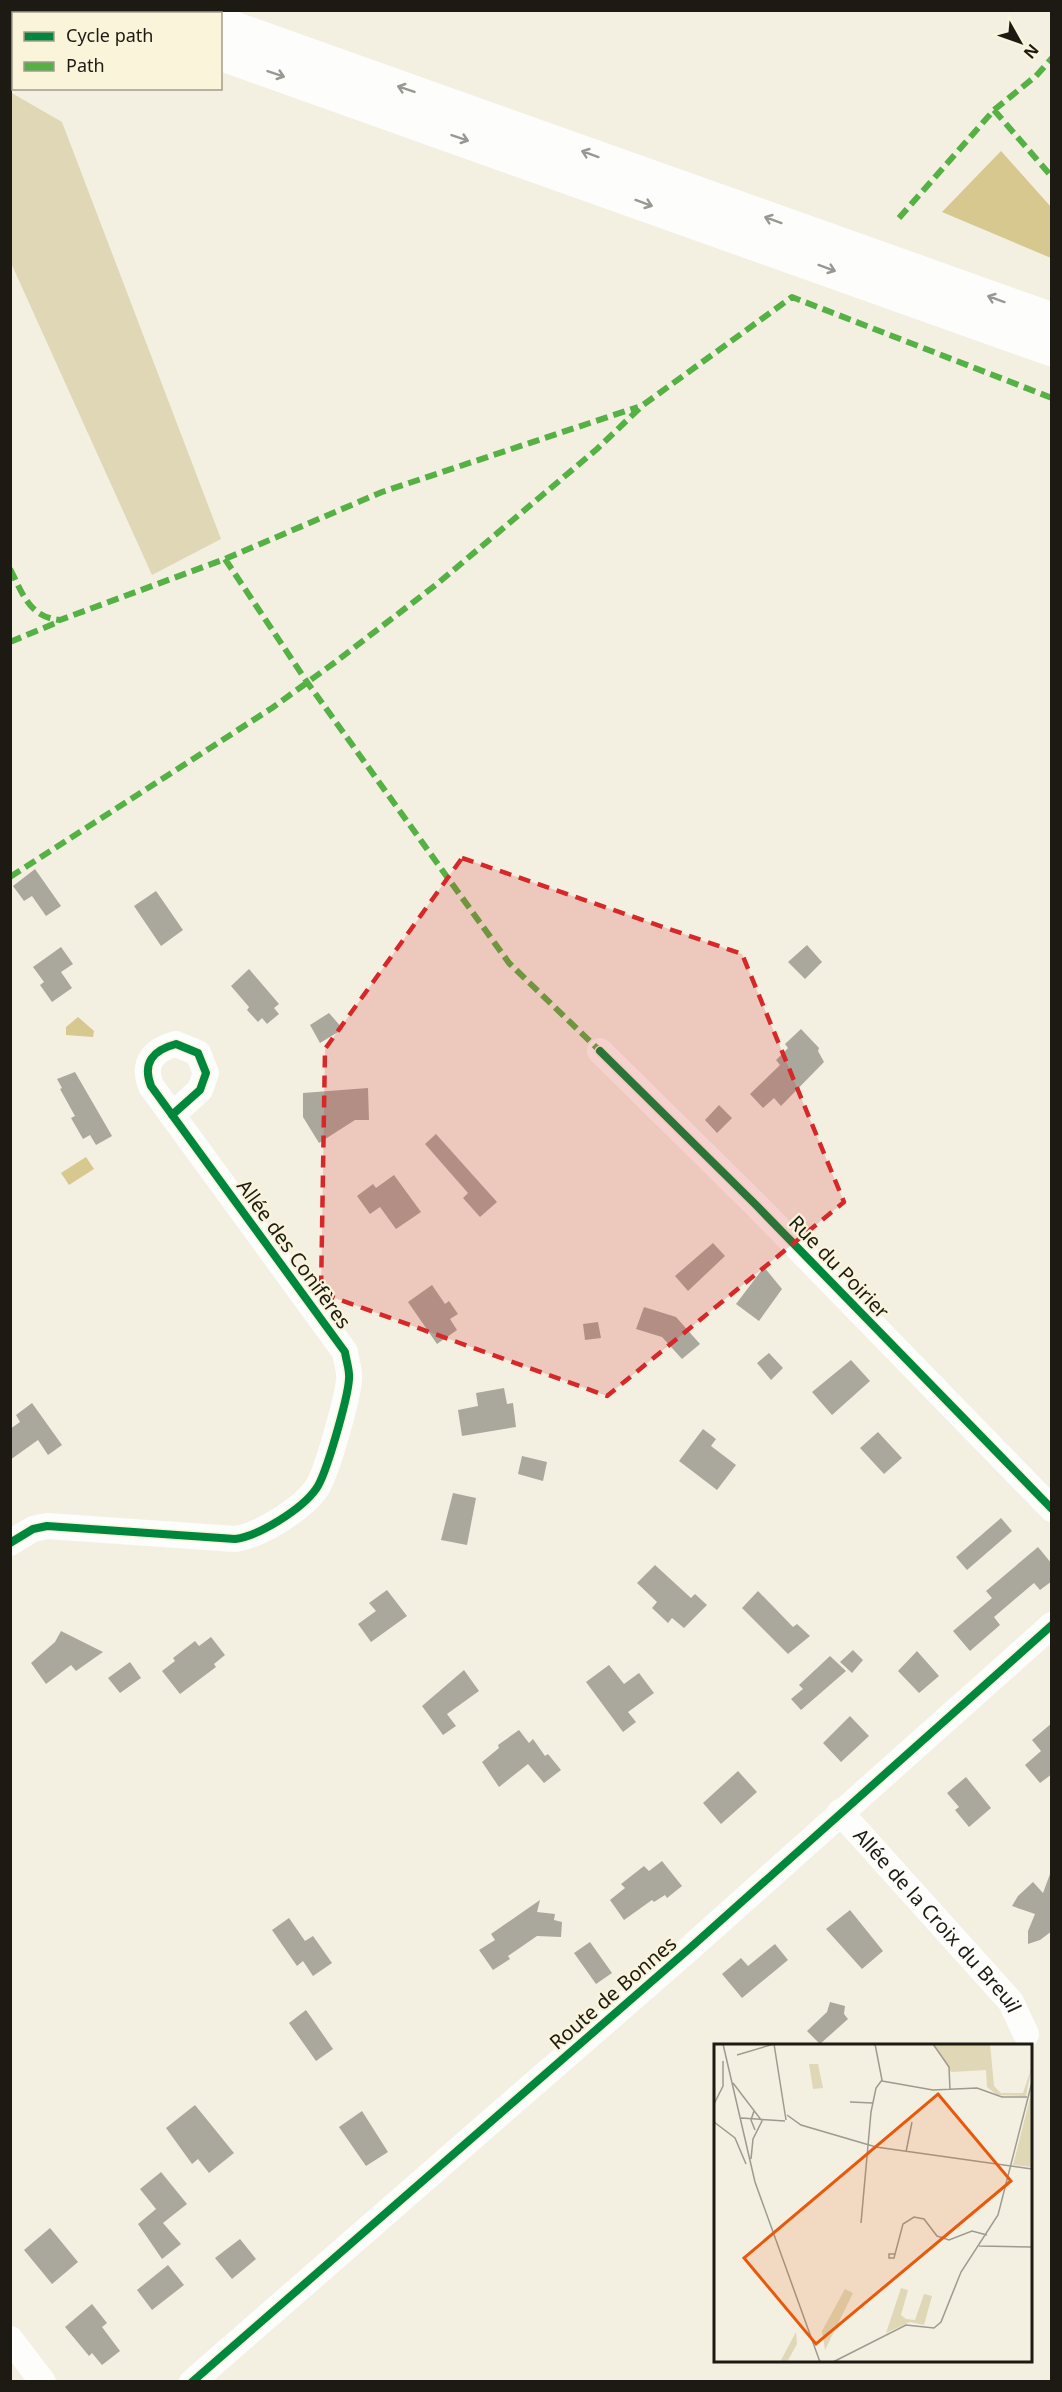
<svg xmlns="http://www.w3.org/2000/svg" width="1062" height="2392" viewBox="0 0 1062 2392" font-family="'Noto Sans',sans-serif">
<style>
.green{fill:#dfd7b6}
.water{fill:#d7c88f}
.building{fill:#aaa89d}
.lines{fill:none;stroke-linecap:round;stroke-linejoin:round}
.minor{stroke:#fdfdfb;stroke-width:26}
.highway{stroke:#fdfdfb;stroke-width:33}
.quiet{stroke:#55b144;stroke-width:6;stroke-dasharray:12 6;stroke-linecap:butt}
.cycleway-casing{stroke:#faf4db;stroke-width:11}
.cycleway{stroke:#00873e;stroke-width:8}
.oneway{stroke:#989792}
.marked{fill:#d62828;fill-opacity:0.2;stroke:#d62828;stroke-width:4.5;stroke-dasharray:12 8;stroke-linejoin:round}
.labels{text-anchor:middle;stroke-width:4.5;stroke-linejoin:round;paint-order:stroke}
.street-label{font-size:20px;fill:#1c1a12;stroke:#faf4db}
.inset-road{fill:none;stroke:#9d9a8f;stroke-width:1.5}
.view{fill:#e8590c;fill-opacity:0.15;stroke:#e8590c;stroke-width:3}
.inset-edge{fill:none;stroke:#1c1a12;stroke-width:3}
</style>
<rect width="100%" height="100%" fill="#f3f0e2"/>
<path class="green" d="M10,92L62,122L221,539L152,575L11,263Z"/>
<path class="water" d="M1001,151L1051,207V258L942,212Z
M78,1017L94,1031L93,1037L66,1035V1027Z
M86,1157L94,1169L69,1185L61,1173Z"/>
<path class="building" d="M35,869L61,906L46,916L32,896L24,901L13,886Z
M156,891L183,930L161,946L134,906Z
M807,945L822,962L805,979L788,962Z
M61,947L73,964L61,972L72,988L52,1002L40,985L44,982L33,967Z
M249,969L279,1004L274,1008L279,1014L267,1024L262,1018L258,1022L247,1010L249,1007L231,986Z
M329,1013L343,1029L320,1043L310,1025Z
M801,1029L819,1048L818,1051L824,1062L781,1106L774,1098L763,1108L750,1094L780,1065L776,1060L788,1048L785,1044Z
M75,1072L112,1136L96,1145L90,1135L83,1139L71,1118L75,1116L60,1089L62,1088L57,1079Z
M368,1088L369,1120H355L319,1143L303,1117V1093Z
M719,1105L732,1118L717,1133L705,1120Z
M436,1134L497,1202L480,1217L463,1198L468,1193L425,1144Z
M394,1175L421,1212L396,1229L380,1207L370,1214L357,1196L373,1184L376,1188Z
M713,1243L725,1256L688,1291L675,1276Z
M764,1267L782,1289L759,1321L736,1304Z
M432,1285L445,1304L449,1301L458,1314L450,1319L457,1330L437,1344L408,1302Z
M644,1307L676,1317L700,1344L682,1359L662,1337L636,1329Z
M598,1322L601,1338L585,1340L583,1324Z
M769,1353L783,1368L771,1380L757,1363Z
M851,1360L870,1381L832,1415L812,1392Z
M504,1388L507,1404L513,1403L516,1427L462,1436L458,1410L478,1406L476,1393Z
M32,1403L62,1445L48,1455L38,1440L10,1460V1429L20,1422L16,1415Z
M703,1429L716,1439L711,1446L736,1465L717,1490L679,1461Z
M878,1432L902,1458L884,1474L860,1448Z
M522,1456L547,1462L543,1481L518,1474Z
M453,1493L476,1498L467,1545L441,1540Z
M1001,1518L1012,1531L967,1570L956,1557Z
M1038,1547L1052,1564V1581L1040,1590L1034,1583L994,1617L1000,1625L970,1651L953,1631L992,1598L986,1591Z
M655,1565L691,1598L695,1594L707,1605L684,1628L672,1618L668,1623L652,1608L657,1602L637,1583Z
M387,1590L407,1616L371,1642L358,1624L376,1611L369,1603Z
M758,1591L793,1627L797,1624L810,1636L788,1654L742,1608Z
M61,1631L103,1652L76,1671L71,1665L46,1684L31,1663L55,1642Z
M211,1637L225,1655L214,1664L216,1667L180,1694L162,1671L175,1661L173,1658L195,1641L199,1646Z
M853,1650L863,1660L852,1673L840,1662Z
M917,1651L939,1676L919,1693L898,1671Z
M830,1656L846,1671L801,1710L791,1699L803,1689L799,1685Z
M130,1662L141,1678L120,1693L108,1678Z
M609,1665L624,1684L639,1673L654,1693L628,1712L636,1722L623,1732L586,1682Z
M464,1670L479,1691L447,1714L456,1726L443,1735L422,1706Z
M850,1716L869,1736L841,1762L823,1743Z
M1052,1723V1774L1040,1783L1025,1765L1041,1751L1032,1740Z
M519,1730L529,1743L533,1739L545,1756L548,1754L561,1770L544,1783L528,1764L499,1787L482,1762L499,1748L498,1745Z
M738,1771L757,1792L721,1824L703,1803Z
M966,1777L991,1808L969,1827L955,1810L959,1807L947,1793Z
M662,1861L682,1886L667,1898L665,1895L654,1902L652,1900L624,1920L610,1900L625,1888L621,1884L644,1866L649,1871Z
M1050,1874L1052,1931L1040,1940L1028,1944V1931L1035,1914L1012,1906L1018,1896L1033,1882L1043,1893Z
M540,1900L537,1912L555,1914L554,1920L562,1922L561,1937L537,1936L508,1956L510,1959L493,1970L479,1950L495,1940L491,1934Z
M850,1910L883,1951L862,1969L826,1929Z
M289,1918L305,1941L313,1936L332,1963L313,1976L303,1961L297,1966L272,1930Z
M590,1942L612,1973L596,1984L574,1953Z
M775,1944L788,1960L742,1998L722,1974L741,1958L748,1966Z
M830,2002L845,2006L844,2014L848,2019L820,2044L807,2031L827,2012Z
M306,2010L333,2049L316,2061L289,2023Z
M195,2105L234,2153L209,2173L198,2159L192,2164L166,2128Z
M362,2111L388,2152L366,2166L339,2127Z
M161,2172L187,2204L163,2223L181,2244L162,2259L138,2224L156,2209L140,2189Z
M50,2228L78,2262L52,2284L24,2250Z
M240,2239L256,2259L232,2279L215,2258Z
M168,2265L184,2285L152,2310L137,2290Z
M92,2304L107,2323L102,2327L120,2351L102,2365L92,2353L89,2356L65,2327Z"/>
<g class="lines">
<g class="minor">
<path d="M600,1051L756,1205L1052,1509"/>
<path d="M10,1543L33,1529L47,1526L235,1539C259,1536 302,1509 316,1489C326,1476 348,1397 349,1379C350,1371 346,1360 345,1352L151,1086C142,1063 153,1050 176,1044L198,1053L206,1073L200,1090L172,1115"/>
<path id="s1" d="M840,1812L1011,2002L1026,2034"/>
<path d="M10,2339L43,2382"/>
<path d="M192,2382L690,1948L1052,1625"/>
</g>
<path class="highway" d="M98,10L106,14
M184,10L193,14
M220,23L1052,319
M220,54L1052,350"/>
<path class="quiet" d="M994,110L1052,177
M899,218L994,110L1036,76L1052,58
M225,559L307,682L509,963L600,1051
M10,569C23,594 29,617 60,620L225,559L382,492L638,407
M10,642L58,622
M10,877L272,708L334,663L437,584L597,449L643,405L792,297L1052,398"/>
<g class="cycleway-casing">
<path id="cycleway" d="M600,1051L756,1205L1052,1509
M10,1543L33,1529L47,1526L235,1539C259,1536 302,1509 316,1489C326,1476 348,1397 349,1379C350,1371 346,1360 345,1352L151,1086C142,1063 153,1050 176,1044L198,1053L206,1073L200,1090L172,1115
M192,2382L690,1948L1052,1625"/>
</g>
<use href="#cycleway" class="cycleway"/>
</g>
<defs><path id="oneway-shaft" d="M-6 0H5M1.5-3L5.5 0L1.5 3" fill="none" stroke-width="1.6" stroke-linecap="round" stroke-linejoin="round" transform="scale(1.5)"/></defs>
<g class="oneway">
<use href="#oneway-shaft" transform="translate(276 74) rotate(19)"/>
<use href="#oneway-shaft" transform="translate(406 89) rotate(-161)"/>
<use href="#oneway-shaft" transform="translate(460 138) rotate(19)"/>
<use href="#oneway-shaft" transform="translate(590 154) rotate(-160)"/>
<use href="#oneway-shaft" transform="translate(644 203) rotate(20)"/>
<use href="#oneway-shaft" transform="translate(773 220) rotate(-160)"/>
<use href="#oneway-shaft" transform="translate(827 268) rotate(20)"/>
<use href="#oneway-shaft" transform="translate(996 299) rotate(-160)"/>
</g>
<path class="marked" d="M462,858L742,954L844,1202L607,1396L321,1293L325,1049Z"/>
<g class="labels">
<g class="street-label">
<text transform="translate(294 1254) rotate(54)" y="7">Allée des Conifères</text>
<text transform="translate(839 1267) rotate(46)" y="7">Rue du Poirier</text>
<text dy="7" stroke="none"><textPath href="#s1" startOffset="146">Allée de la Croix du Breuil</textPath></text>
<text transform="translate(613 1993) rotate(-41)" y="7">Route de Bonnes</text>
</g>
</g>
<g transform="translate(714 2044)">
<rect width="318" height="318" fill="#f3f0e2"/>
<path d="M220,0H276L280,42L287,49H309L318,22L312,52L283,51L273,43L272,26L237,28ZM95,20H104L109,44L99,45ZM318,46V123L299,121L317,50ZM187,244L194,246L187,271L192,275L201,276L210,250L218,252L210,281L196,278L172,289ZM131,245L139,249L111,306L108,287ZM82,288L83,300L73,318H66Z" fill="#dfd7b6"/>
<path class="inset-road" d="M9,0L41,138L106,318M60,0L72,76M219,0L235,23L236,46M23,11L60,0M168,37L219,46L263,44L288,53H313M19,39L48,77L39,95L37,115M136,58L159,59M0,60L9,42V17M40,67L37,76L41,86M73,71L87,81L162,103L318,125M27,74L71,77M0,78L21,94L32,120M192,108L198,78M147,179L157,68L162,44L168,36L161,0M265,202L318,203M181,210H175V214H180L189,180L200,173L210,175L223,192L235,196L258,187L273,191M119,318L192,281L220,284L227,278L247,228L284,171L318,38"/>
<path class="view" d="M224,50L297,137L102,300L30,214Z"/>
<rect width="318" height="318" class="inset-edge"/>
</g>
<rect width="1062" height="2392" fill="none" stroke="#1c1a12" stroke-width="24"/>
<rect x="12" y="12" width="210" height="78" fill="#faf4db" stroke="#a19d8b" stroke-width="1.5"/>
<rect x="24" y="32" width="30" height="9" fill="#00873e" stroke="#a19d8b" stroke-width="1.5"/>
<text x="66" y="42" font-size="18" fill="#1c1a12">Cycle path</text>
<rect x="24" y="62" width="30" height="9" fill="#55b144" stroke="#a19d8b" stroke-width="1.5"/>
<text x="66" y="72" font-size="18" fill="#1c1a12">Path</text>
<g transform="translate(1020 42) rotate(130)" stroke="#faf4db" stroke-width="4.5" paint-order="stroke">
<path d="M0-4.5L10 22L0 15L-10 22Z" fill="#1c1a12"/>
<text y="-9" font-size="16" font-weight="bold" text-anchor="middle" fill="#1c1a12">N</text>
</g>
</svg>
